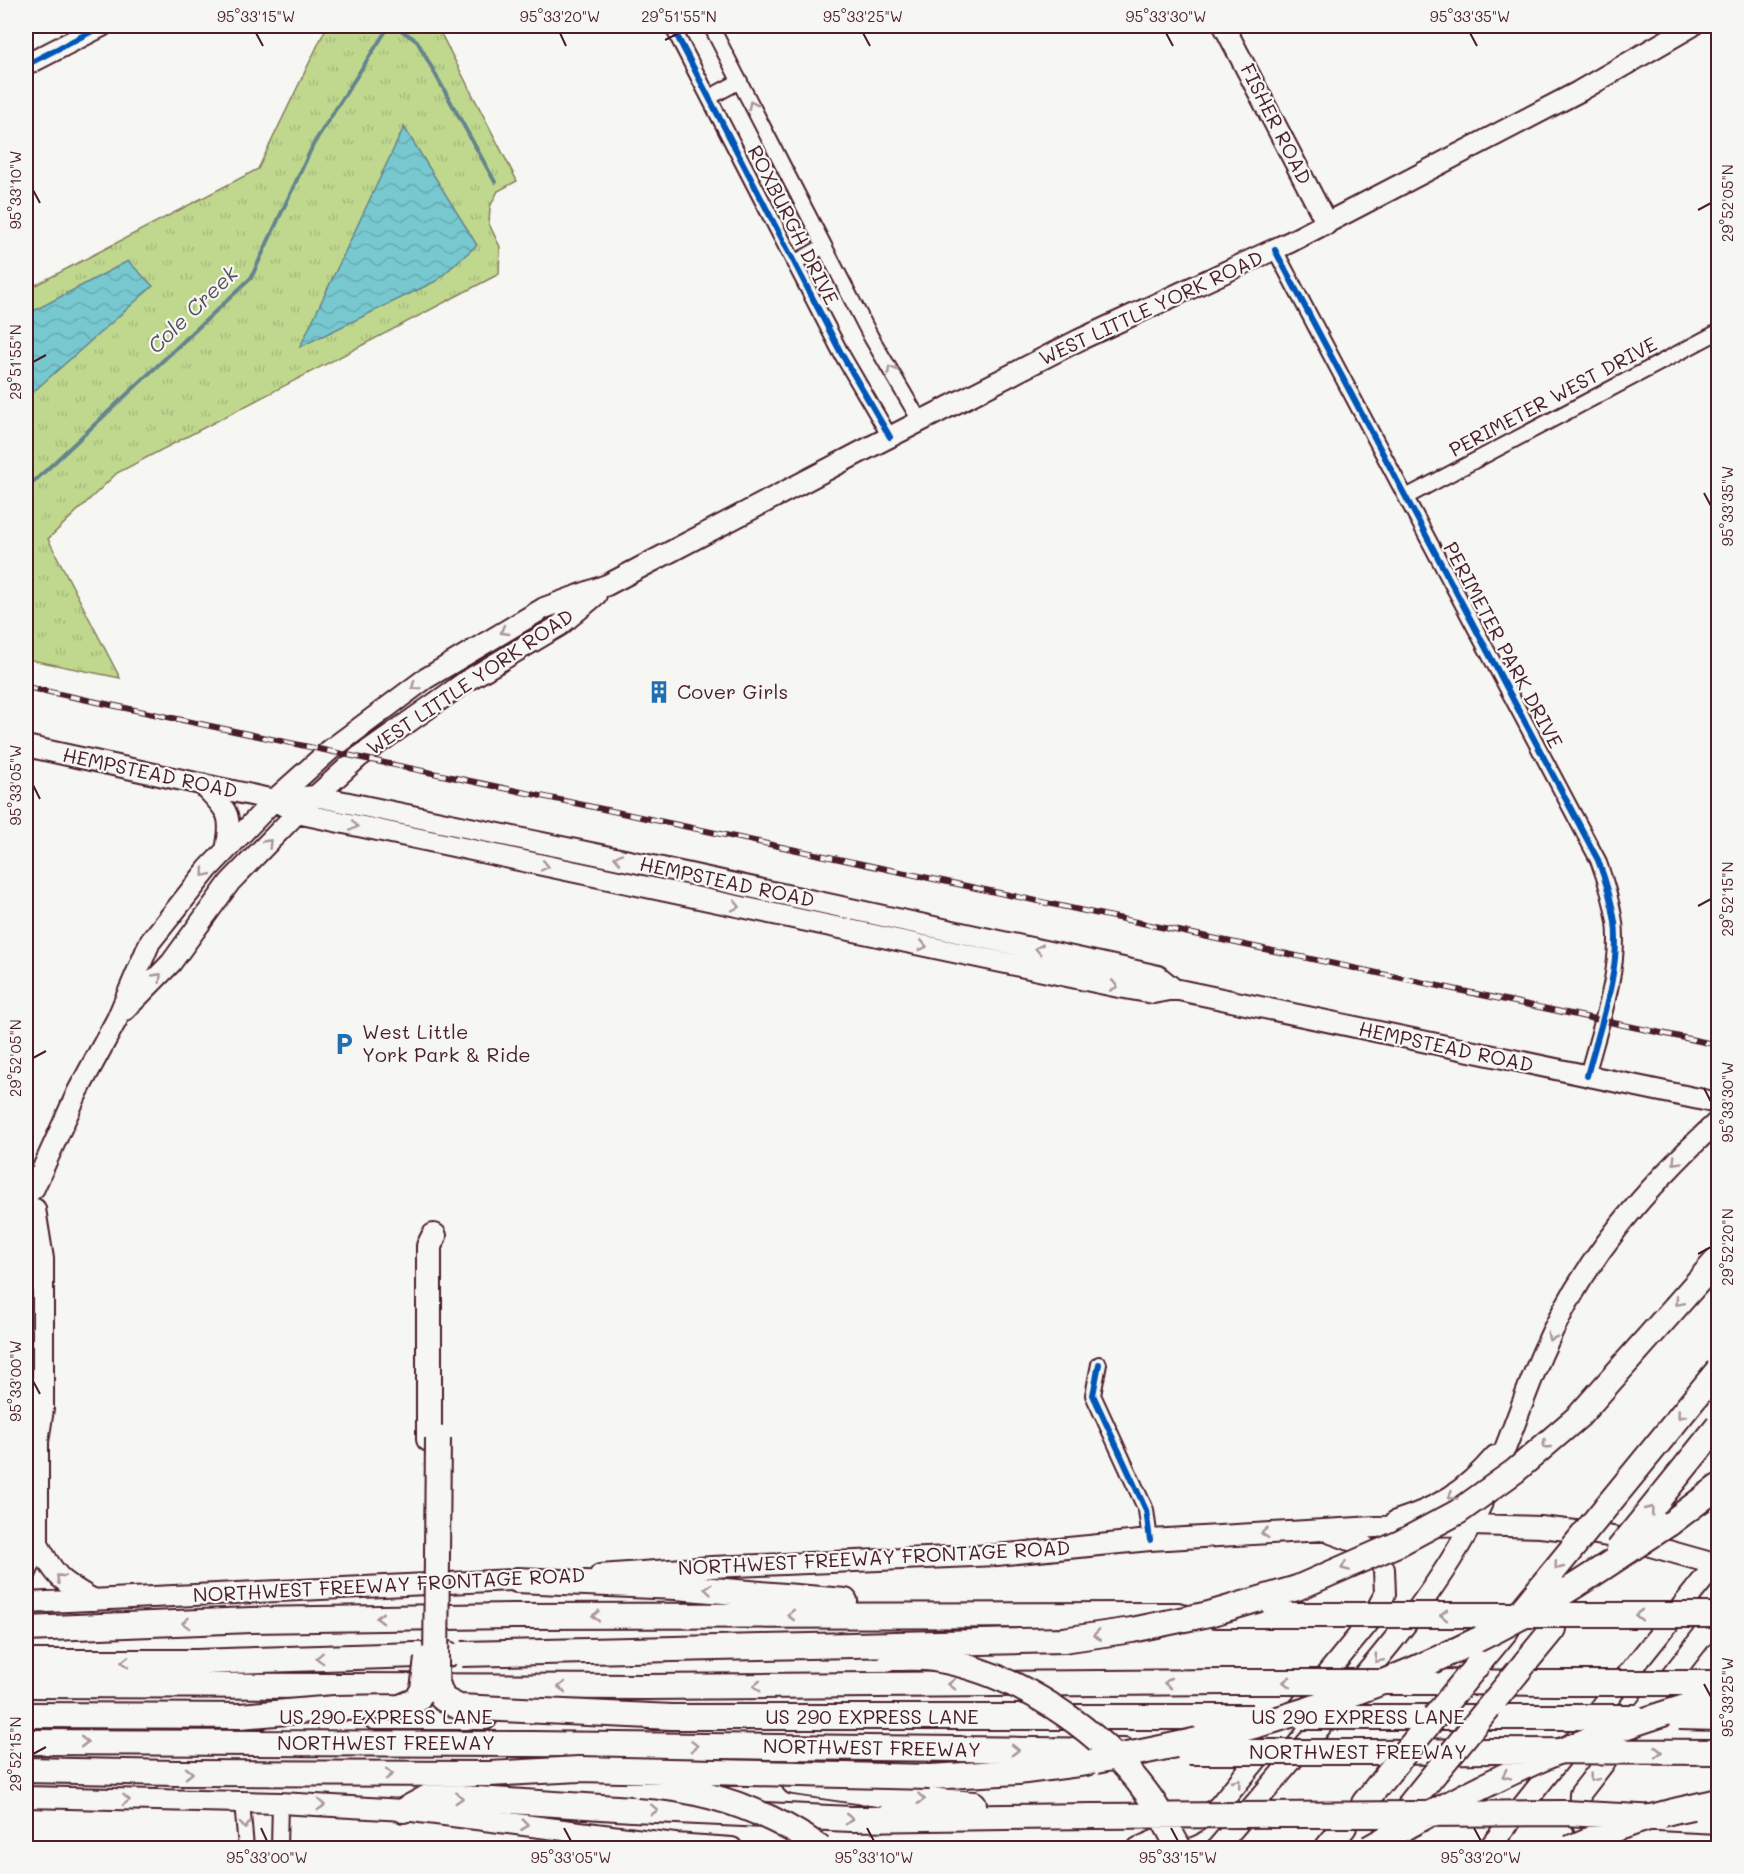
<svg xmlns="http://www.w3.org/2000/svg" width="1744" height="1874" viewBox="0 0 1744 1874" font-family="Mali,sans-serif">
<style>
.grass{fill:url(#grass-tufts);stroke:#847c5c;stroke-width:1.5}
.water{fill:url(#water-waves);stroke:#65848d;stroke-width:1.5}
.lines{fill:none;stroke-linecap:round;stroke-linejoin:round}
.stream{stroke:#65848d;stroke-width:4}
.street-casing{stroke:#4a1f2b;stroke-width:18}
.secondary-casing{stroke:#4a1f2b;stroke-width:24}
.highway-casing{stroke:#4a1f2b;stroke-width:28}
.street{stroke:#f6f6f2;stroke-width:14}
.secondary{stroke:#f6f6f2;stroke-width:20}
.highway{stroke:#f6f6f2;stroke-width:24}
.rail-casing{stroke:#4a1f2b;stroke-width:6}
.rail{stroke:#f6f6f2;stroke-width:4;stroke-dasharray:11;stroke-linecap:butt}
.highway-bridge-casing{stroke:#4a1f2b;stroke-width:28;stroke-linecap:butt}
.highway-bridge{stroke:#f6f6f2;stroke-width:24}
.cycleway-casing{stroke:#f6f6f2;stroke-width:10}
.cycleway{stroke:#0057b8;stroke-width:6}
.oneway{stroke:#a99598}
.ticks{fill:none;stroke:#4a1f2b;stroke-width:2}
.labels{text-anchor:middle;stroke-width:4.5;stroke-linejoin:round;paint-order:stroke}
.street-label{font-size:20px;fill:#4a1f2b;stroke:#f6f6f2}
.poi-label{font-size:20px;fill:#4a1f2b;stroke:#f6f6f2;text-anchor:start}
.water-label{font-size:21px;font-style:italic;fill:#58525c;stroke:#f6f6f2}
.neatline{fill:none;stroke:#4a1f2b;stroke-width:2}
.ticks-label{font-size:15px;text-anchor:middle;fill:#4a1f2b}
</style>
<defs>
<pattern id="grass-tufts" width="24" height="20" patternUnits="userSpaceOnUse" patternTransform="scale(1.5)"><rect width="24" height="20" fill="#bfd88e"/><path d="M3 7l-1-3M5 7V3M7 7l1-3M15 17l-1-3M17 17v-4M19 17l1-3" fill="none" stroke="#a6b97b"/></pattern>
<pattern id="water-waves" width="16" height="10" patternUnits="userSpaceOnUse" patternTransform="scale(1.5)"><rect width="16" height="10" fill="#77c8cf"/><path d="M0 5q4-4 8 0t8 0" fill="none" stroke="#68abb2"/></pattern>
</defs>
<rect width="100%" height="100%" fill="#f6f6f2"/>
<filter id="ink" filterUnits="userSpaceOnUse"><feTurbulence type="fractalNoise" baseFrequency=".0167" numOctaves="2"/><feDisplacementMap in="SourceGraphic" scale="12" xChannelSelector="R" yChannelSelector="G"/><feConvolveMatrix kernelMatrix="1 2 1 2 8 2 1 2 1" color-interpolation-filters="sRGB"/></filter>
<g filter="url(#ink)">
<path class="grass" d="M327,26H437L517,181L498,191L490,207L489,224L500,247L499,274L117,473L48,539L120,678L26,659V290L258,169Z"/>
<path class="water" d="M404,127L477,245L436,281L300,347Z
M128,261L153,286L26,398V315Z"/>
<g class="lines">
<path class="stream" d="M395,26L417,41L495,182
M26,489L251,278L314,143L389,26"/>
<g class="street-casing">
<path id="street" d="M672,26L841,353L890,437
M711,26L871,337L920,421
M710,97L740,81
M1275,250L1598,860C1605,879 1612,901 1615,922C1621,971 1599,1029 1587,1076
M794,263L824,246
M1406,497L1718,332
M1099,1364L1093,1395L1146,1510L1150,1540
M242,1802L246,1848
M279,1848L280,1803"/>
</g>
<g class="secondary-casing">
<path id="secondary" d="M1224,26L1327,224
M26,65L102,26
M26,746L274,800L297,813L1119,987L1153,993L1174,989L1718,1103
M202,784C226,810 234,812 226,850
M274,800L315,796L639,863L1123,968L1158,976L1174,989
M125,1010L171,963L230,882L297,813L359,757L468,680L559,626L596,595
M26,1195L34,1188L78,1091L117,1019L150,942L208,869L274,800L330,750L425,679L544,608L607,585L874,445L1079,340L1290,242L1578,92L1692,26
M1396,1521C1440,1507 1465,1491 1495,1456
M38,1544C56,1578 61,1581 94,1600
M26,1573L38,1544V1442L43,1409V1259L35,1209
M600,1575L712,1567L997,1555L1150,1540L1375,1527L1471,1525L1540,1527L1585,1532L1629,1540L1718,1565
M26,1603L532,1579
M26,1797L280,1803L404,1810L675,1844L732,1848
M1138,1848L1191,1825L1218,1807L1370,1621L1385,1594L1384,1569L1375,1554L1361,1544L1331,1533
M1217,1848C1258,1800 1299,1752 1340,1704C1388,1648 1436,1591 1471,1525C1500,1470 1518,1411 1542,1354C1582,1261 1645,1189 1718,1121
M1489,1848L1718,1561
M1610,1848C1585,1831 1578,1828 1580,1794L1718,1616"/>
</g>
<g class="highway-casing">
<path id="highway" d="M429,1439V1246L434,1236
M1669,1524L1718,1487
M517,1580L676,1587L845,1601
M1216,1615H1275
M26,1629L251,1620L512,1616L1178,1615
M26,1662H196L448,1654
M1479,1663L1507,1629
M1525,1663L1553,1629
M1429,1682L1554,1683
M26,1685L647,1687L1226,1682
M26,1715L260,1716
M375,1717H485
M651,1717H1201
M1418,1717H1511
M26,1742L530,1744L1124,1751
M1374,1752L1495,1751
M26,1770L175,1773L489,1774
M930,1777L1018,1772L1086,1763
M794,1782L914,1799L974,1804
M1364,1803L1389,1772
M1411,1803L1436,1772
M1692,1807L1718,1801
M404,1810L430,1796L632,1809L851,1819L1095,1816
M1658,1818L1718,1821
M1327,1848L1344,1827"/>
</g>
<use href="#street" class="street"/>
<use href="#secondary" class="secondary"/>
<use href="#highway" class="highway"/>
<g class="rail-casing">
<path id="rail" d="M26,687L1718,1045"/>
</g>
<use href="#rail" class="rail"/>
<g class="highway-bridge-casing">
<path id="highway-bridge" d="M438,1438L436,1670L437,1683L443,1699L459,1707L672,1717
M1618,1550L1718,1426
M1521,1611L1718,1370
M1275,1615H1718
M462,1654L1063,1640L1132,1630L1209,1614L1297,1588L1400,1543L1458,1512L1515,1471L1579,1416L1718,1259
M892,1658C905,1658 920,1657 933,1659C1016,1672 1101,1729 1149,1796C1161,1812 1169,1831 1179,1848
M1226,1682H1429
M1554,1683H1718
M240,1716L335,1708L400,1707L417,1700L423,1689L427,1659
M1201,1717H1253
M1302,1717H1416
M1511,1717H1635
M1679,1717L1718,1718
M1495,1751L1718,1752
M1188,1752H1374
M1096,1761C1158,1749 1219,1737 1278,1719C1372,1690 1465,1650 1550,1601C1591,1577 1629,1550 1669,1524
M1389,1772L1479,1663
M1436,1772L1525,1663
M489,1774L579,1769L930,1777
M638,1785C705,1789 767,1810 821,1848
M1095,1816L1565,1813L1658,1818
M1369,1848C1421,1818 1473,1790 1528,1765C1589,1737 1654,1716 1718,1697
M1570,1848C1608,1831 1651,1815 1692,1807"/>
</g>
<use href="#highway-bridge" class="highway-bridge"/>
<g class="cycleway-casing">
<path id="cycleway" d="M672,26L841,353L890,437
M26,65L102,26
M1275,250L1598,860C1605,879 1612,901 1615,922C1621,971 1599,1029 1587,1076
M1099,1364L1093,1395L1146,1510L1150,1540"/>
</g>
<use href="#cycleway" class="cycleway"/>
</g>
<defs><path id="oneway-chevron" d="M-2-3.5L2.5 0L-2 3.5" fill="none" stroke-width="1.6" stroke-linecap="round" stroke-linejoin="round" transform="scale(1.5)"/></defs>
<g class="oneway">
<use href="#oneway-chevron" transform="translate(752 105) rotate(-117)"/>
<use href="#oneway-chevron" transform="translate(891 370) rotate(-120)"/>
<use href="#oneway-chevron" transform="translate(504 631) rotate(150)"/>
<use href="#oneway-chevron" transform="translate(415 686) rotate(143)"/>
<use href="#oneway-chevron" transform="translate(354 826) rotate(12)"/>
<use href="#oneway-chevron" transform="translate(268 843) rotate(-46)"/>
<use href="#oneway-chevron" transform="translate(618 858) rotate(-168)"/>
<use href="#oneway-chevron" transform="translate(545 866) rotate(12)"/>
<use href="#oneway-chevron" transform="translate(205 873) rotate(130)"/>
<use href="#oneway-chevron" transform="translate(736 906) rotate(12)"/>
<use href="#oneway-chevron" transform="translate(923 946) rotate(12)"/>
<use href="#oneway-chevron" transform="translate(1039 949) rotate(-168)"/>
<use href="#oneway-chevron" transform="translate(158 977) rotate(-46)"/>
<use href="#oneway-chevron" transform="translate(1114 986) rotate(11)"/>
<use href="#oneway-chevron" transform="translate(1676 1161) rotate(134)"/>
<use href="#oneway-chevron" transform="translate(1679 1302) rotate(131)"/>
<use href="#oneway-chevron" transform="translate(1551 1337) rotate(117)"/>
<use href="#oneway-chevron" transform="translate(1681 1415) rotate(129)"/>
<use href="#oneway-chevron" transform="translate(1546 1445) rotate(139)"/>
<use href="#oneway-chevron" transform="translate(1452 1496) rotate(145)"/>
<use href="#oneway-chevron" transform="translate(1650 1510) rotate(-51)"/>
<use href="#oneway-chevron" transform="translate(1265 1533) rotate(177)"/>
<use href="#oneway-chevron" transform="translate(1558 1566) rotate(129)"/>
<use href="#oneway-chevron" transform="translate(1345 1567) rotate(156)"/>
<use href="#oneway-chevron" transform="translate(60 1578) rotate(-137)"/>
<use href="#oneway-chevron" transform="translate(708 1589) rotate(-175)"/>
<use href="#oneway-chevron" transform="translate(791 1615) rotate(180)"/>
<use href="#oneway-chevron" transform="translate(1444 1615) rotate(180)"/>
<use href="#oneway-chevron" transform="translate(1639 1615) rotate(180)"/>
<use href="#oneway-chevron" transform="translate(596 1616) rotate(180)"/>
<use href="#oneway-chevron" transform="translate(380 1618) rotate(179)"/>
<use href="#oneway-chevron" transform="translate(186 1623) rotate(178)"/>
<use href="#oneway-chevron" transform="translate(1097 1635) rotate(172)"/>
<use href="#oneway-chevron" transform="translate(320 1658) rotate(178)"/>
<use href="#oneway-chevron" transform="translate(1378 1659) rotate(130)"/>
<use href="#oneway-chevron" transform="translate(125 1662) rotate(180)"/>
<use href="#oneway-chevron" transform="translate(1287 1682) rotate(-180)"/>
<use href="#oneway-chevron" transform="translate(1168 1683) rotate(179)"/>
<use href="#oneway-chevron" transform="translate(952 1684) rotate(179)"/>
<use href="#oneway-chevron" transform="translate(757 1686) rotate(179)"/>
<use href="#oneway-chevron" transform="translate(562 1687) rotate(-180)"/>
<use href="#oneway-chevron" transform="translate(84 1742)"/>
<use href="#oneway-chevron" transform="translate(694 1746) rotate(1)"/>
<use href="#oneway-chevron" transform="translate(1015 1750) rotate(1)"/>
<use href="#oneway-chevron" transform="translate(1658 1752)"/>
<use href="#oneway-chevron" transform="translate(189 1773)"/>
<use href="#oneway-chevron" transform="translate(389 1774)"/>
<use href="#oneway-chevron" transform="translate(1506 1775) rotate(154)"/>
<use href="#oneway-chevron" transform="translate(1593 1778) rotate(128)"/>
<use href="#oneway-chevron" transform="translate(1237 1783) rotate(-51)"/>
<use href="#oneway-chevron" transform="translate(459 1798) rotate(3)"/>
<use href="#oneway-chevron" transform="translate(921 1799) rotate(5)"/>
<use href="#oneway-chevron" transform="translate(126 1800) rotate(2)"/>
<use href="#oneway-chevron" transform="translate(321 1805) rotate(3)"/>
<use href="#oneway-chevron" transform="translate(654 1810) rotate(3)"/>
<use href="#oneway-chevron" transform="translate(849 1819) rotate(1)"/>
<use href="#oneway-chevron" transform="translate(245 1825) rotate(85)"/>
<use href="#oneway-chevron" transform="translate(525 1825) rotate(7)"/>
</g>
</g>
<path class="ticks" d="M256,33L263,46M560,33L566,46M863,33L870,46M1166,33L1173,46M1470,33L1477,46M665,40L679,33M33,190L40,203M1698,210L1711,203M33,362L46,355M1704,493L1711,506M33,785L40,799M1698,906L1711,899M33,1058L46,1051M1704,1088L1711,1102M1698,1254L1711,1247M33,1381L40,1394M1704,1684L1711,1697M33,1754L46,1747M261,1828L267,1841M564,1828L571,1841M867,1828L874,1841M1171,1828L1178,1841M1474,1828L1481,1841"/>
<defs>
<g id="building-bare" transform="scale(1.8)"><path d="M-4-6H4V6H1V3H-1V6H-4ZM-2.5-4.3h1.7v1.8h-1.7ZM.8-4.3h1.7v1.8H.8ZM-2.5-1h1.7V.8h-1.7ZM.8-1h1.7V.8H.8Z" fill="#1f6fb2" stroke="#f6f6f2" stroke-width="2.5" paint-order="stroke"/></g>
<g id="parking-bare" transform="scale(1.8)"><path d="M-3.5-5.5H1a3.5 3.5 0 0 1 0 7H-1V5.5H-3.5ZM-1-3.4V-.6H.8a1.4 1.4 0 0 0 0-2.8Z" fill="#1f6fb2" stroke="#f6f6f2" stroke-width="2.5" paint-order="stroke"/></g>
</defs>
<g fill-rule="evenodd">
<use href="#building-bare" x="659" y="692"/>
<use href="#parking-bare" x="344" y="1044"/>
</g>
<g class="labels">
<g class="street-label">
<text transform="translate(1276 124) rotate(63)" y="7">FISHER ROAD</text>
<text transform="translate(793 225) rotate(63)" y="7">ROXBURGH DRIVE</text>
<text transform="translate(1151 308) rotate(-25)" y="7">WEST LITTLE YORK ROAD</text>
<text transform="translate(1553 397) rotate(-28)" y="7">PERIMETER WEST DRIVE</text>
<text transform="translate(1503 645) rotate(62)" y="7">PERIMETER PARK DRIVE</text>
<text transform="translate(470 682) rotate(-34)" y="7">WEST LITTLE YORK ROAD</text>
<text transform="translate(150 773) rotate(12)" y="7">HEMPSTEAD ROAD</text>
<text transform="translate(727 882) rotate(12)" y="7">HEMPSTEAD ROAD</text>
<text transform="translate(1446 1047) rotate(12)" y="7">HEMPSTEAD ROAD</text>
<text transform="translate(874 1558) rotate(-3)" y="7">NORTHWEST FREEWAY FRONTAGE ROAD</text>
<text transform="translate(389 1585) rotate(-3)" y="7">NORTHWEST FREEWAY FRONTAGE ROAD</text>
<text x="386" y="1724">US 290 EXPRESS LANE</text>
<text x="872" y="1724">US 290 EXPRESS LANE</text>
<text x="1358" y="1724">US 290 EXPRESS LANE</text>
<text x="386" y="1750">NORTHWEST FREEWAY</text>
<text transform="translate(872 1748) rotate(1)" y="7">NORTHWEST FREEWAY</text>
<text x="1358" y="1759">NORTHWEST FREEWAY</text>
</g>
<g class="poi-label">
<text x="677" y="699">Cover Girls</text>
<text x="362" y="1039">West Little<tspan x="362" dy="23">York Park &amp; Ride</tspan></text>
</g>
<g class="water-label">
<text transform="translate(193 310) rotate(-44)" y="7">Cole Creek</text>
</g>
</g>
<rect width="1744" height="1874" fill="none" stroke="#f6f6f2" stroke-width="66"/>
<rect x="33" y="33" width="1678" height="1808" class="neatline"/>
<g class="ticks-label">
<text x="256" y="22">95°33'15"W</text>
<text x="560" y="22">95°33'20"W</text>
<text x="679" y="22">29°51'55"N</text>
<text x="863" y="22">95°33'25"W</text>
<text x="1166" y="22">95°33'30"W</text>
<text x="1470" y="22">95°33'35"W</text>
<text transform="translate(16 190) rotate(-90)" y="5">95°33'10"W</text>
<text transform="translate(1728 203) rotate(-90)" y="5">29°52'05"N</text>
<text transform="translate(16 362) rotate(-90)" y="5">29°51'55"N</text>
<text transform="translate(1728 506) rotate(-90)" y="5">95°33'35"W</text>
<text transform="translate(16 785) rotate(-90)" y="5">95°33'05"W</text>
<text transform="translate(1728 899) rotate(-90)" y="5">29°52'15"N</text>
<text transform="translate(16 1058) rotate(-90)" y="5">29°52'05"N</text>
<text transform="translate(1728 1102) rotate(-90)" y="5">95°33'30"W</text>
<text transform="translate(1728 1247) rotate(-90)" y="5">29°52'20"N</text>
<text transform="translate(16 1381) rotate(-90)" y="5">95°33'00"W</text>
<text transform="translate(1728 1697) rotate(-90)" y="5">95°33'25"W</text>
<text transform="translate(16 1754) rotate(-90)" y="5">29°52'15"N</text>
<text x="267" y="1863">95°33'00"W</text>
<text x="571" y="1863">95°33'05"W</text>
<text x="874" y="1863">95°33'10"W</text>
<text x="1178" y="1863">95°33'15"W</text>
<text x="1481" y="1863">95°33'20"W</text>
</g>
</svg>
